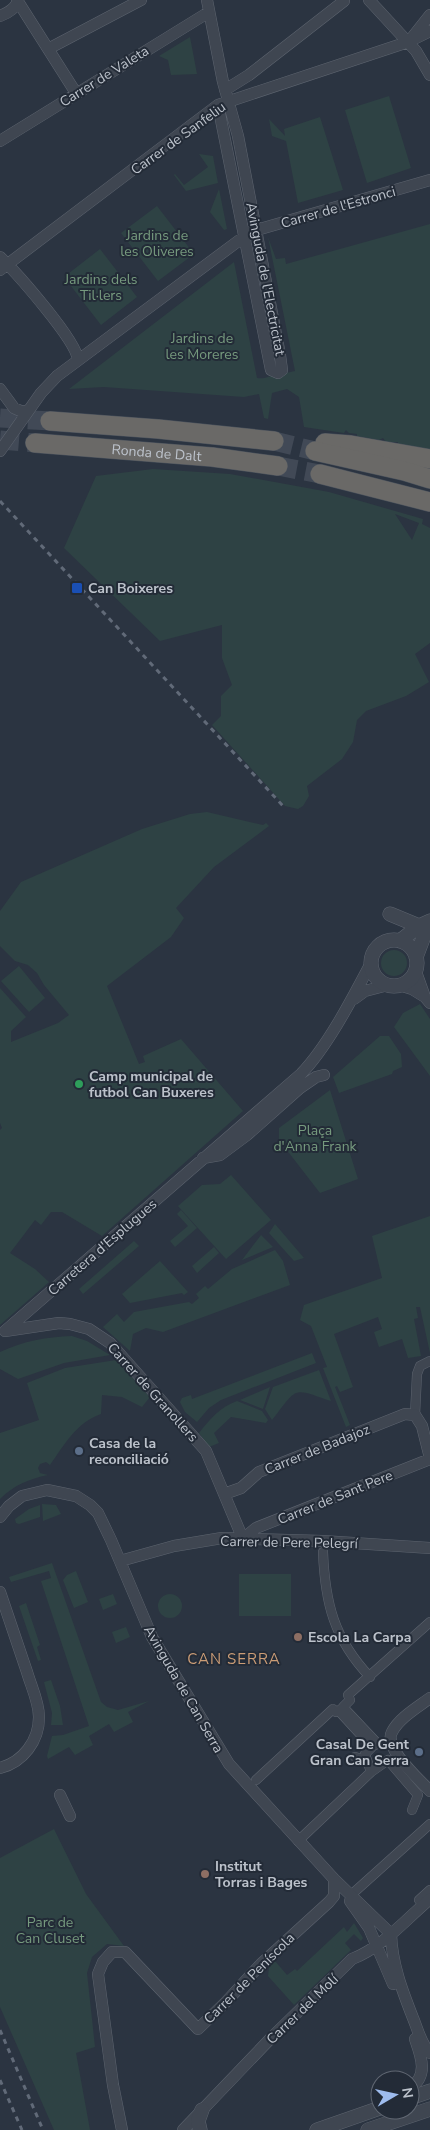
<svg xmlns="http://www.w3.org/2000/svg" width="430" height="2130" viewBox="0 0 430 2130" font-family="'Nunito Sans',sans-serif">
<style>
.green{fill:#2e4244;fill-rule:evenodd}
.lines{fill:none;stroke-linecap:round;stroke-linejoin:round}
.trunk-tunnel{stroke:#414956;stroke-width:19;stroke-dasharray:19 9;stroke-linecap:butt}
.pedestrian-casing{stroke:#5d646f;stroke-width:10}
.minor-casing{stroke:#5d646f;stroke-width:12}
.tertiary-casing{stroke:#5d646f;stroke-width:15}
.trunk-casing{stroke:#49515c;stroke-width:20}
.pedestrian{stroke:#3f4651;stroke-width:9}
.minor{stroke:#3f4651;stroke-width:11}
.tertiary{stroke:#3f4651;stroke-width:14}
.trunk{stroke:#6a6967;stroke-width:19}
.rail{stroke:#616a78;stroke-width:3;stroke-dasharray:5 5;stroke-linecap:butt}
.transit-dot{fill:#1a4fb4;stroke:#232b37;stroke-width:2}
.leisure-dot{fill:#2e9e5b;stroke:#232b37;stroke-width:2}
.service-dot{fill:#5c6f8a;stroke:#232b37;stroke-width:2}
.education-dot{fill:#8d6e63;stroke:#232b37;stroke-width:2}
.labels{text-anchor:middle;stroke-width:4;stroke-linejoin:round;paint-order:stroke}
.street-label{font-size:14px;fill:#bcc2cb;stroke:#232b37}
.park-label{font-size:14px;fill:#769a7e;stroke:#232b37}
.poi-label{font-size:14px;font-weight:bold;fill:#bcc2cb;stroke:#232b37;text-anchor:start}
.neighbourhood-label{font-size:15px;letter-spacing:1px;fill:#cc9d76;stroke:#232b37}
</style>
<rect width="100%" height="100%" fill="#2b3441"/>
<path class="green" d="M190,37L197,74L171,75L168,60L159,56Z
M389,96L411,168L367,183L345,110Z
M320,117L343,190L298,203L286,141L272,136L269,119L285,136L284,129Z
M199,154L213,156L218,183L186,191L174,175L175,174L184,185L208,167Z
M219,189L227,229L224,230L210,212Z
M157,206L194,254L158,281L121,233Z
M430,224V453L398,447V442H386L383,438L379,440L357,436V434L349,433L346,430L344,433L304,427L299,397L287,389L272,393L268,419L264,418L259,394L244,397L104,387L69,389L234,262L257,378C266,380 272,373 283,376L286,373L295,371L268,237L276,259L285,258L286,264Z
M100,249L137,297L101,325L64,277Z
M153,469L230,474L329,492L423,519L422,524L430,528V643L415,654L429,682L406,696L366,711L357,720L353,742L342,759L307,786L309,796L303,806L298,809L285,806L212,725L221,716V696L232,685L222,658V625L160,641L64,548L96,476ZM395,514L419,523L412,540Z
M207,812L263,825L266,823L269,826L214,867L176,908L184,918L171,937L107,986L139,1064L145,1062L143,1056L181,1039L243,1111L102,1236L62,1212H51L41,1225L35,1220L10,1253L35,1269L49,1282L0,1325V1130L2,1128L0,1123V988L26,1017L11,1031V1042L58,1023L69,1015L44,985L37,973L28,965L15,961L0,946V911L21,882L142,829L190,814Z
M381 963a13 13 0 1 1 26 0a13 13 0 1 1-26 0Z
M19,966L45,998L29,1012L1,981Z
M420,1004L430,1019V1076L394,1027L403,1013Z
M380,1036H389L401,1054L402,1067L393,1071L392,1074L339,1093L333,1077Z
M330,1090L358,1179L320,1193L279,1140V1128Z
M231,1175L271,1220L226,1259L178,1206L202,1185L220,1184Z
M181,1210L197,1228L175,1247L170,1241L188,1226L177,1214Z
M430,1216V1353L420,1307H416L418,1318L414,1319L421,1356L408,1358L402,1339L379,1347L374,1332L382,1329L378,1317L334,1334L353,1387L340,1392L337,1386L335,1387L350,1425L346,1427L323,1368L327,1367L311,1326L300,1320L304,1305L382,1278L372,1236Z
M275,1224L304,1258L294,1261L269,1233Z
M261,1235L273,1247L242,1260Z
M134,1241L139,1246L83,1294L79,1289Z
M214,1247L219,1253L197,1273L192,1266Z
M275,1250L283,1261L290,1285L163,1332L146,1328L133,1334L130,1351L103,1327L117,1314L124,1322L134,1312L189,1302L192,1304L199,1298L196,1294L205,1286L208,1289L232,1269Z
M160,1261L188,1292L184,1295L182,1293L130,1303L122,1294Z
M72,1336L87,1341L110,1355L64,1363L18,1379L0,1369V1352C24,1341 46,1337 72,1336Z
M312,1353L316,1363L221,1400L209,1408L197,1422L185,1412L180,1402L182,1398L191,1395L192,1399Z
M116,1360L150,1397L142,1407L122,1397L102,1395L101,1414C77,1422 64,1445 50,1465L46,1462L40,1464L38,1468L40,1473L48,1475C29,1479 14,1485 0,1499V1433L39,1420L27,1383L65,1368Z
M319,1370L331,1401C291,1387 298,1387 272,1420L265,1409L273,1387Z
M270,1387L263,1409L240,1400Z
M237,1401L262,1411L268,1420L266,1423L231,1417L214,1433L219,1443L209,1447L199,1433C211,1418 219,1408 237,1401Z
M42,1504L56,1505L61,1514L43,1521Z
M40,1505V1517L19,1524L16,1523L15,1519L29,1509Z
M52,1563L101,1702L107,1707L118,1710L149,1701L128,1712L133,1722L114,1732L109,1724L89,1736L93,1745L75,1755L69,1747L48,1759L47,1756L52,1736L63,1735L89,1726L41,1581L51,1578L49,1571L11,1582L9,1577Z
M76,1571L88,1602L74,1608L63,1580L67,1575Z
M239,1574H291V1616H239Z
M113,1594L117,1604L103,1610L99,1599Z
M158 1606a12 12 0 1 1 24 0a12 12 0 1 1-24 0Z
M26,1603L40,1645L37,1647L41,1660L38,1661L19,1606Z
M126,1627L130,1637L116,1643L112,1632Z
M51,1680L60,1706L63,1725H51L52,1713L44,1682Z
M54,1829L86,1894L124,1946L107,1944L92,1957L87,1973L95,2047L76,2053L90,2130H54L0,2007V1858Z
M354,1923L363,1938L361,1941L354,1934L345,1943L351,1950L294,2005L268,1976L269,1968L275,1961L287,1975L295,1969L297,1971L344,1927L347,1932Z"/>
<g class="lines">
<path class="trunk-tunnel" d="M0,418L50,421
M0,440L35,443
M274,441L315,451
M278,466L320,474"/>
<g class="pedestrian-casing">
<path id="pedestrian" d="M415,1415L417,1374L420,1366L430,1361
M323,1552C325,1603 334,1639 370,1677
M355,1757L365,1760
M371,1772L365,1754L372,1747L339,1711L341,1709L375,1745L377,1743L343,1707L350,1700L348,1695L430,1622
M256,1780L333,1709L336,1712L339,1711
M298,1841L371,1772L388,1760L418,1795L412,1810
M351,1895L430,1824
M419,1900L430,1890"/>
</g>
<g class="minor-casing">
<path id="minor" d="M17,0L76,93
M207,0L223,82L238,136L280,355L282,370L278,373L271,370L218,105
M369,0L416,51L430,75
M0,16C8,13 15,9 18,1
M411,39L430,15
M48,49L141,0
M225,90L249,75L344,1
M0,141L209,12
M0,257C16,272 77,341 78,360
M0,270L218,105L408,42L430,31
M0,389L14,408L23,412L28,410
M0,451L41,393L57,376L245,236L250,232L430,180
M415,969L425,997L430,1003
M399,985L412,989L425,997
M354,999L365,991L388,985
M203,1158L220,1155L247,1135L300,1088L316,1077L324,1075
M5,1331L59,1323L70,1324L89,1329L110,1343L206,1451L243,1539L256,1528L430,1459
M5,1331L301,1074C328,1046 353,997 371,963
M224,1494L241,1488L259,1472L405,1414L415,1415L422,1426L430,1458
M0,1517L9,1506L22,1496L47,1490L76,1496L90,1505L98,1513L111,1540L152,1637L229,1764L334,1879L391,1934C392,1964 402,1990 413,2018C418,2030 421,2044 430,2053
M120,1561L174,1546L222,1538L323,1541L430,1548
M0,1592C9,1618 18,1645 27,1672C31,1686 39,1702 39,1717C39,1741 23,1762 0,1768
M430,1698C418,1707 399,1718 392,1732C383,1748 419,1779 430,1791
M60,1795L70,1816
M350,1901L369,1928L393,1984
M410,2088C429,2076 421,2056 415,2039
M122,2130L113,2085L98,1974L103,1962L112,1952H125L198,2029L226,2002L261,1964L329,1902L334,1896V1879
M183,2130L271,2038L352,1959C383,1947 405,1920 430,1899"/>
</g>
<g class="tertiary-casing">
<path id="tertiary" d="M390,914L419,926
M371 963a23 23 0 1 1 46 0a23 23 0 1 1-46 0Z
M400,941L419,926L430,921
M416,957L424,936L425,924
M410,2098L430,2091
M200,2130L198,2121L202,2110
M317,2130L380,2108
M368,2130L430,2109"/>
</g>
<g class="trunk-casing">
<g id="trunk">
<path d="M50,421L158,429L274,441"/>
<path id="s1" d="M35,443L212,457L278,466"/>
<path d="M325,443L351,445L430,459"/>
<path d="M315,451L404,471L430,479"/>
<path d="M320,474L430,502"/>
</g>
</g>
<use href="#pedestrian" class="pedestrian"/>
<use href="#minor" class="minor"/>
<use href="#tertiary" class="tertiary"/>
<use href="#trunk" class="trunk"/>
<path class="rail" d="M0,501L284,807
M0,2030L43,2130
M0,2080L22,2130"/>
</g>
<rect class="transit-dot" x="71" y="582" width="12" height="12" rx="2.5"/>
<circle class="leisure-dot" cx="79" cy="1084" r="5"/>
<g class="service-dot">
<circle cx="79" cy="1451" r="5"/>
<circle cx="419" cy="1752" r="5"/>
</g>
<g class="education-dot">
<circle cx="298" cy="1637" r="5"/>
<circle cx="205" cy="1874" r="5"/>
</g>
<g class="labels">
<g class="street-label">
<text transform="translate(104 76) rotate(-32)" y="5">Carrer de Valeta</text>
<text transform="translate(178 138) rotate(-36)" y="5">Carrer de Sanfeliu</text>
<text transform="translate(338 207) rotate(-16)" y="5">Carrer de l'Estronci</text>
<text transform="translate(266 279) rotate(79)" y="5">Avinguda de l'Electricitat</text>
<text dy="5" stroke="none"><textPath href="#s1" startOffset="122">Ronda de Dalt</textPath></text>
<text transform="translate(102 1247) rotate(-41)" y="5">Carretera d'Esplugues</text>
<text transform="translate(153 1392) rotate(48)" y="5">Carrer de Granollers</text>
<text transform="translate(317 1449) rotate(-22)" y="5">Carrer de Badajoz</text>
<text transform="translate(335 1497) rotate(-22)" y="5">Carrer de Sant Pere</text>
<text transform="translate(289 1542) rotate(1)" y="5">Carrer de Pere Pelegrí</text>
<text transform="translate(184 1689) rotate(60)" y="5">Avinguda de Can Serra</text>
<text transform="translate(249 1978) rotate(-45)" y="5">Carrer de Peníscola</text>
<text transform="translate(302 2009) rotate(-44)" y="5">Carrer del Molí</text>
</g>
<g class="park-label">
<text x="157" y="240">Jardins de<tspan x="157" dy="16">les Oliveres</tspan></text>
<text x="101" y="284">Jardins dels<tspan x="101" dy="16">Til·lers</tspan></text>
<text x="202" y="343">Jardins de<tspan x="202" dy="16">les Moreres</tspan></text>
<text x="315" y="1135">Plaça<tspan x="315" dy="16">d'Anna Frank</tspan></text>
<text x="50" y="1927">Parc de<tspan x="50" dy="16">Can Cluset</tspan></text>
</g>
<g class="poi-label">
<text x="88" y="593">Can Boixeres</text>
<text x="89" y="1081">Camp municipal de<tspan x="89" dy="16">futbol Can Buxeres</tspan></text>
<text x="89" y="1448">Casa de la<tspan x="89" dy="16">reconciliació</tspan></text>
<text x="308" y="1642">Escola La Carpa</text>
<text x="409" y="1749" text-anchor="end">Casal De Gent<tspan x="409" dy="16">Gran Can Serra</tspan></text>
<text x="215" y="1871">Institut<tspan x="215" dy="16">Torras i Bages</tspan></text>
</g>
<g class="neighbourhood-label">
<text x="234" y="1664">CAN SERRA</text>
</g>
</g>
<g transform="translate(395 2095) rotate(81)"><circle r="24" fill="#232b37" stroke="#606772"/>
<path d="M0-4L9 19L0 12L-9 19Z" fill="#9ebcee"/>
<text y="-8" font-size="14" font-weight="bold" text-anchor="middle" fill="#bcc2cb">N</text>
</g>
</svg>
